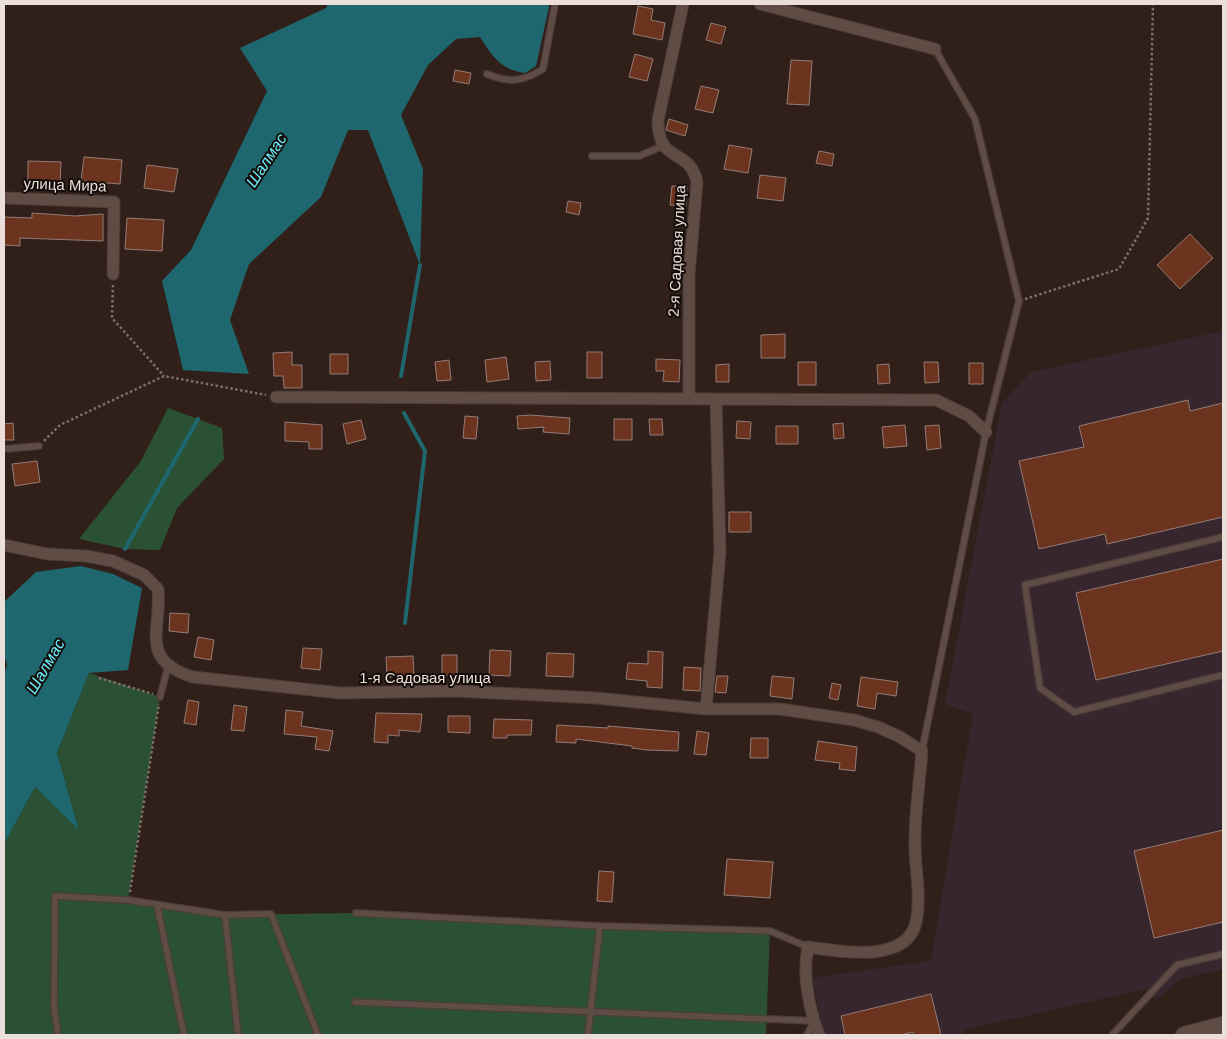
<svg xmlns="http://www.w3.org/2000/svg" width="1227" height="1039" viewBox="0 0 1227 1039" font-family="Arial,sans-serif">
<style>
.industrial{fill:#38262f}
.green{fill:#2a5133}
.water{fill:#1f676e}
.lines{fill:none;stroke-linecap:round;stroke-linejoin:round}
.stream{stroke:#1f676e;stroke-width:4}
.building{fill:#6c331e;stroke:#927d76}
.lane-casing{stroke:#4b3d38;stroke-width:8}
.street-casing{stroke:#4b3d38;stroke-width:13}
.secondary-casing{stroke:#4b3d38;stroke-width:18}
.path{stroke:#7e6f6a;stroke-width:2.5;stroke-dasharray:2.5 2.5;stroke-linecap:butt}
.lane{stroke:#5f4c45;stroke-width:5.5}
.street{stroke:#5f4c45;stroke-width:11}
.secondary{stroke:#5f4c45;stroke-width:16}
.labels{text-anchor:middle;stroke-width:4;stroke-linejoin:round;paint-order:stroke}
.street-label{font-size:15px;fill:#ebdfdb;stroke:#140c09}
.water-label{font-size:16px;font-style:italic;fill:#6aeffe;stroke:#140c09}
</style>
<rect width="100%" height="100%" fill="#31201a"/>
<path class="industrial" d="M1223,331V969L1180,979L1157,1000L1146,989L963,1030V1035H824L812,978L931,961L973,714L945,704L1002,403L1031,372Z"/>
<path class="green" d="M168,408L222,428L224,459L177,508L160,550L125,549L79,539L141,461Z
M89,673L160,697L128,900L225,915L356,913L770,931L766,1035H4V844L35,787L79,829L57,753Z"/>
<path class="water" d="M328,4H548L549,7L536,66L525,73C501,70 492,56 480,37L456,39L428,65L401,115L423,169L420,265L368,130H348L321,197L249,264L230,320L249,374L183,370L162,281L191,250L267,91L240,48L326,8Z
M81,566L113,574L142,588L128,670L89,673L57,753L79,830L35,787L4,844V675L7,665L4,654V602L36,572Z"/>
<g class="lines">
<path class="stream" d="M401,376L420,265
M404,413L425,451L405,623
M125,549L198,419"/>
</g>
<path class="building" d="M638,6L653,9L651,20L665,23L662,40L633,34Z
M711,23L726,27L721,44L706,40Z
M635,54L653,59L647,81L629,77Z
M791,60L812,61L809,105L787,104Z
M455,70L471,73L469,84L453,81Z
M701,86L719,90L713,113L695,109Z
M669,119L688,125L685,136L666,130Z
M729,145L752,149L748,173L724,169Z
M819,151L834,154L832,166L816,163Z
M84,157L122,160L120,184L81,181Z
M28,161L61,162L60,187L28,186Z
M147,165L178,169L174,192L144,188Z
M760,175L786,178L783,201L757,198Z
M672,186L687,187L686,206L670,205Z
M568,201L581,203L579,215L566,212Z
M32,213L75,216L103,214V241L20,238V246L4,245V217L32,218Z
M127,218L164,220L162,251L125,249Z
M1190,234L1213,258L1180,289L1157,265Z
M785,334V358H761V335Z
M292,352V365H302V388H284L283,376H274L273,353Z
M587,352H602V378H587Z
M330,354H348V374H330Z
M506,357L509,379L487,382L485,360Z
M656,359L680,360L679,382L663,381L664,371H656Z
M449,360L451,380L437,381L435,362Z
M550,361L551,380L536,381L535,362Z
M798,362H816V385H798Z
M924,362H938L939,382L925,383Z
M969,363H983V384H969Z
M729,364V382H716V365Z
M889,364L890,383L878,384L877,365Z
M1188,400L1190,411L1223,403V517L1107,544L1105,534L1039,549L1019,461L1084,447L1079,426Z
M530,415L570,418L569,434L543,432L544,427L518,429L517,416Z
M465,416L478,417L476,439L463,438Z
M614,419H632V440H614Z
M649,419H662L663,435H650Z
M361,420L366,439L347,444L343,424Z
M737,421L751,422L750,439L736,438Z
M285,422L322,425V449H309V442L285,441Z
M13,423L14,440H4V424Z
M843,423L844,438L834,439L833,424Z
M905,425L907,446L884,448L882,427Z
M939,425L941,448L927,450L925,426Z
M776,426H798V444H776Z
M37,461L40,482L15,486L12,464Z
M729,512H751V532H729Z
M1223,559V651L1096,680L1076,593Z
M170,613L189,614L188,633L169,631Z
M198,637L214,640L211,660L194,657Z
M303,648L322,649L320,670L301,668Z
M490,650L511,651L510,676L489,675Z
M648,651L663,652L662,688L647,687V681L626,679L628,663L648,664Z
M547,653L574,654L573,677L546,676Z
M442,655H457V675H442Z
M413,656L414,676L387,677L386,657Z
M684,667L701,668L700,691L683,690Z
M717,676H728L726,693L715,692Z
M772,676L794,678L792,699L770,696Z
M861,677L898,682L896,696L877,693L875,709L857,706Z
M832,683L841,685L838,700L829,698Z
M188,700L199,702L196,725L184,723Z
M234,705L247,707L244,731L231,730Z
M286,710L303,712L301,726L333,731L329,751L315,749L317,737L284,734Z
M376,713L422,714L420,732L399,730V736L388,735V743L374,742Z
M448,716H470V733L448,732Z
M494,719L532,720L531,735H507V738H493Z
M557,725L608,728V726L679,732L678,751L647,750L632,748V746L576,739V743L556,742Z
M697,731L709,733L706,755L694,754Z
M751,738H768V758H750Z
M818,741L857,747L855,771L839,769L840,763L815,760Z
M1223,830V922L1154,938L1134,851Z
M727,859L773,862L770,898L724,895Z
M599,871L614,872L612,902L597,901Z
M931,994L941,1035H914L913,1032L901,1035H845L841,1016Z"/>
<g class="lines">
<g class="lane-casing">
<path id="lane" d="M487,74C509,83 523,82 543,69L555,4
M592,156H639L663,146
M4,449L39,446
M1223,537L1025,585L1040,688L1074,712L1223,675
M160,697L168,666
M922,751L986,432L1019,301L975,119L935,49
M157,905L184,1035
M356,913L600,926L770,931L808,947
M225,915L238,1035
M355,1002L814,1021
M58,1035L54,1009L55,896L128,900L225,915L271,914L318,1035
M588,1035L600,926
M807,1035L814,1021
M1112,1035L1177,965L1223,954"/>
</g>
<g class="street-casing">
<path id="street" d="M683,4L658,120C658,166 689,146 697,182L689,275V399
M760,4L935,49
M4,198L114,202L113,274
M276,397L936,400L969,416L986,432
M4,545L47,554L86,556L113,561L144,575L158,589C162,630 138,660 193,677L340,693L457,691L596,698L706,709H780L854,720L878,727L900,737L922,751C920,780 915,810 915,839C914,866 922,895 916,922C907,965 837,951 808,947C802,974 809,1009 819,1035
M706,709L720,552L716,401"/>
</g>
<g class="secondary-casing">
<path id="secondary" d="M1184,1035L1223,1025"/>
</g>
<path class="path" d="M113,285L112,318L164,376
M1025,299L1119,269L1148,218L1153,4
M44,441L60,425L164,376L266,395
M99,678L153,694
M130,892L159,704"/>
<use href="#lane" class="lane"/>
<use href="#street" class="street"/>
<use href="#secondary" class="secondary"/>
</g>
<g class="labels">
<g class="street-label">
<text transform="translate(65 185) rotate(2)" y="5">улица Мира</text>
<text transform="translate(677 251) rotate(-87)" y="5">2-я Садовая улица</text>
<text x="425" y="683">1-я Садовая улица</text>
</g>
<g class="water-label">
<text transform="translate(266 160) rotate(-57)" y="6">Шалмас</text>
<text transform="translate(45 666) rotate(-60)" y="6">Шалмас</text>
</g>
</g>
<rect width="1227" height="1039" fill="none" stroke="#ebdfdb" stroke-width="10"/>
</svg>
